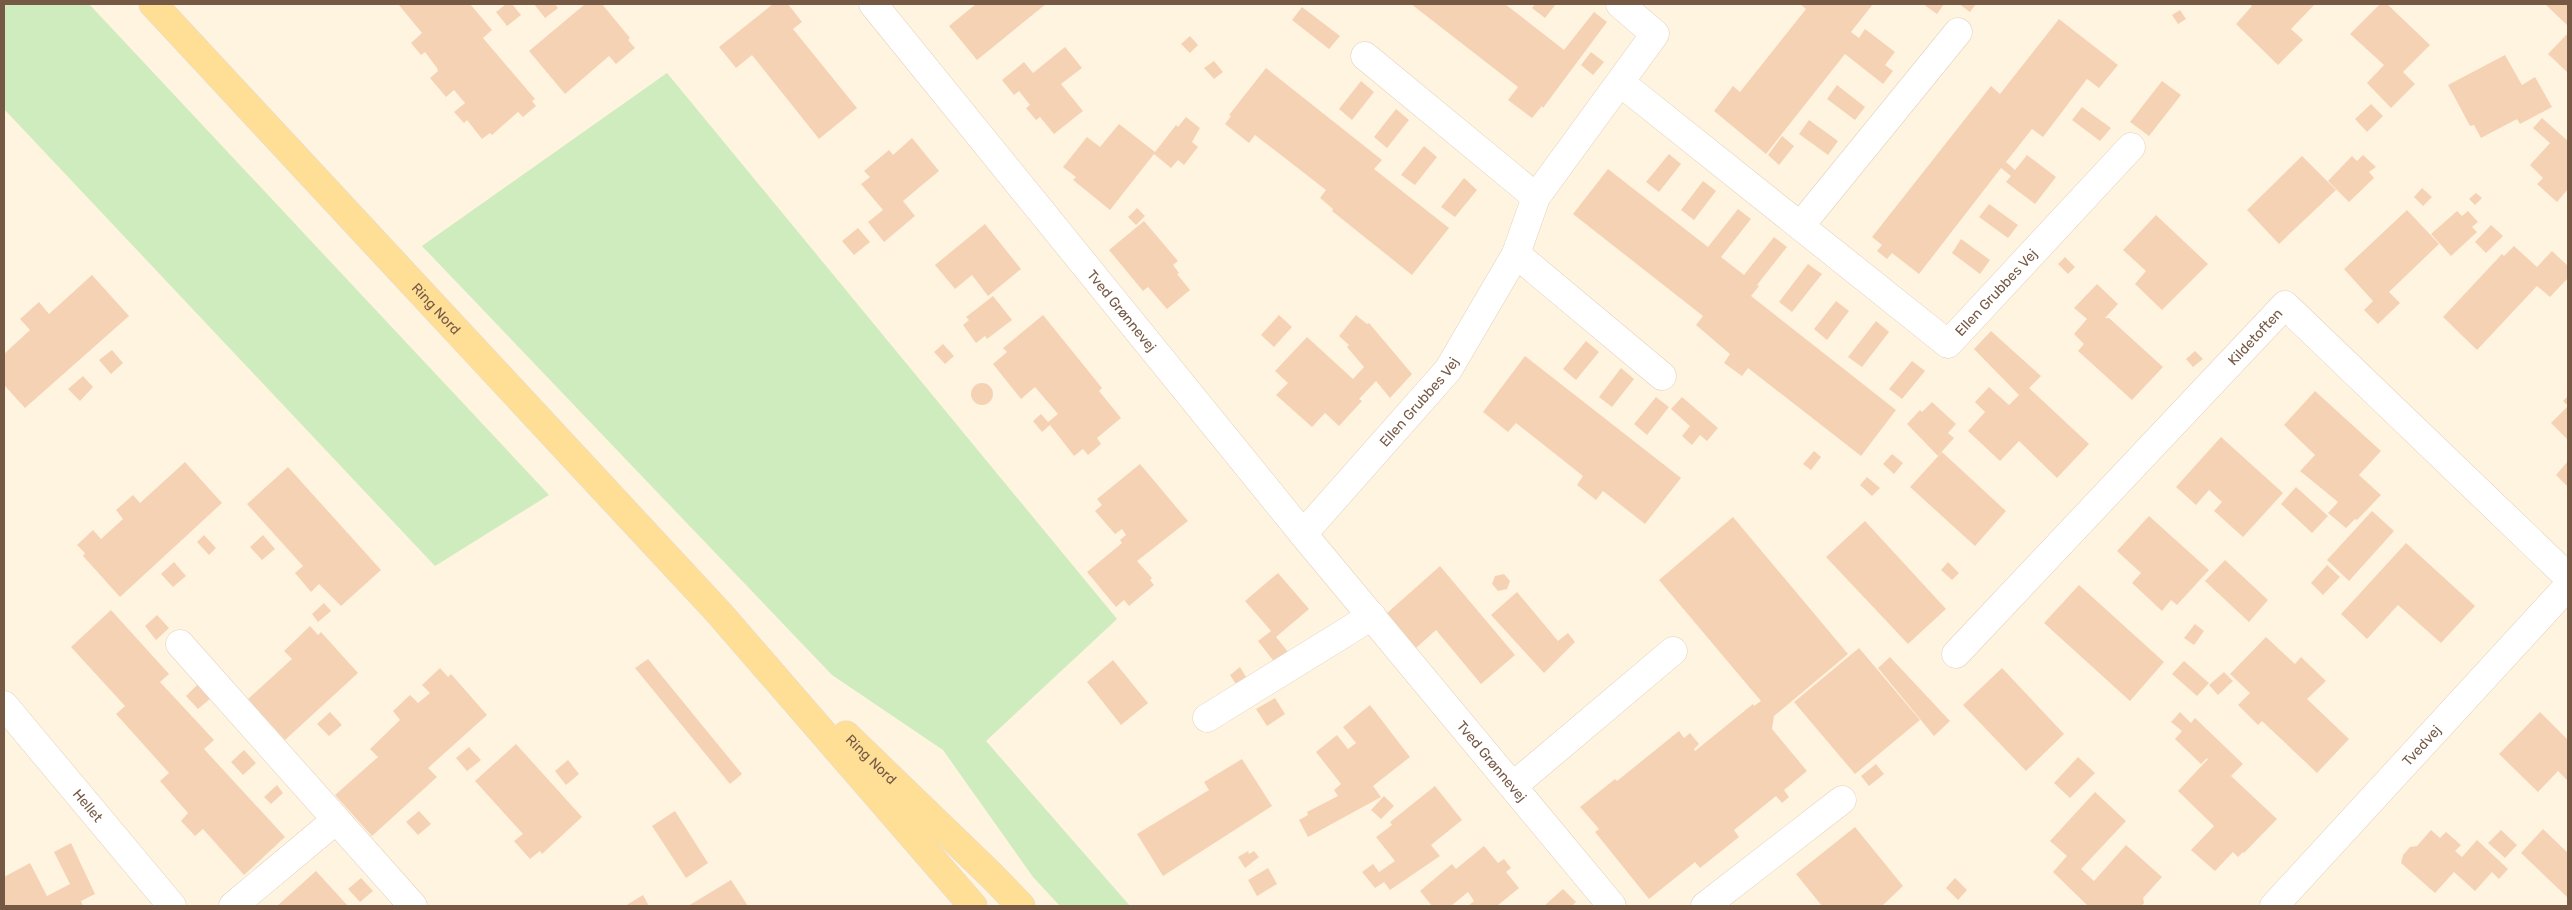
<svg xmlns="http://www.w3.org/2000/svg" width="2572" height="910" viewBox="0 0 2572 910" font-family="Rubik,sans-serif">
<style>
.green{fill:#ceecbd}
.building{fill:#f6d2b5}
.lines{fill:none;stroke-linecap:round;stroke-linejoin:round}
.minor-casing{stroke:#e3d0bb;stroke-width:29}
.major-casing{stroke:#e1dad6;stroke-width:29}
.minor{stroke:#fff;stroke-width:28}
.major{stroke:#ffde95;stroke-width:28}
.labels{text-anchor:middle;stroke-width:5;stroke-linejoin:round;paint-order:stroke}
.street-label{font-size:14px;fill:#765945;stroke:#fff7e7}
</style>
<rect width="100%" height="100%" fill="#fef4df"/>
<path class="green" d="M4,4H89L549,495L435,566L4,109Z
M667,73L1117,619L986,741L1130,906H1060L1033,877L943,750L832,675L422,246Z"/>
<path class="building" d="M398,4H470L492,30L483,38L535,99L532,101L536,106L523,117L518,112L492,135L490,133L482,139L467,120L464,123L454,112L465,103L454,90L446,97L430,78L438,71L437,68L425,52L421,55L411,43L422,33Z
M506,4H512L521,15L507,26L496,12Z
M534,4H555L558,8L545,18Z
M585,4H602L630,38L628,40L635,48L616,64L609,56L565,94L529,51Z
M773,4H788L802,22L793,29L857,108L819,139L752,55L736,68L719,47Z
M976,4H1046L977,60L949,26Z
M1411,4H1505L1564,50L1594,12L1607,22L1543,108L1542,106L1532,118L1508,100L1518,87Z
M1535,4H1556L1545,18L1532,8Z
M1800,4H1873L1851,32L1859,38L1865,29L1895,52L1885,65L1893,71L1883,84L1845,54L1766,154L1714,111L1733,86L1740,92L1806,9Z
M1923,4H1944L1937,14Z
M1959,4H1976L1970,12Z
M2250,4H2315L2291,29L2303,40L2278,65L2236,24L2252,6Z
M2380,4H2387L2430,45L2403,72L2415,84L2391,108L2367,83L2384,65L2350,34Z
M2545,4H2568V26Z
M1302,7L1340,36L1329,49L1292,20Z
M2180,10L2186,19L2178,24L2172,15Z
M2059,19L2118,65L2099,88L2087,79L2043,137L2032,129L2006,162L2015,170L2027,155L2056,177L2035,204L2006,182L2011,176L2001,168L1919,274L1892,253L1887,259L1877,251L1882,245L1872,237L1991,86L2000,94Z
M2568,33V73L2548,54Z
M1190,36L1198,45L1190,53L1181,44Z
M1065,47L1082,68L1061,84L1083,111L1054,134L1040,117L1036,120L1026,108L1030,105L1019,91L1014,95L1002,80L1024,62L1033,73Z
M1591,52L1604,62L1593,75L1581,65Z
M2505,55L2522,85L2535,77L2552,107L2520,124L2517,119L2481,138L2474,125L2470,126L2448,85Z
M1214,61L1223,72L1214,79L1204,68Z
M1266,68L1382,160L1374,169L1449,228L1412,275L1332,211L1333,209L1320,198L1326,190L1255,135L1249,143L1225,124L1231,116L1229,115Z
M1361,81L1374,92L1352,120L1339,109Z
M2162,81L2181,95L2149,136L2130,122Z
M1837,85L1865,107L1855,120L1827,99Z
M2371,104L2383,116L2367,132L2355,119Z
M2082,107L2111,128L2100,141L2072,120Z
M1396,109L1409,120L1387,148L1374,137Z
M1186,117L1200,128L1192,142L1198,147L1184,165L1178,160L1171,168L1154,154L1110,210L1073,180L1076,177L1063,167L1087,137L1100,147L1119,124L1155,152L1176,125L1178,127Z
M2542,118L2568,141V189L2557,202L2537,184L2543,178L2530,165L2550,143L2533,128Z
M1809,120L1838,141L1828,155L1799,134Z
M1782,136L1794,146L1779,165L1768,155Z
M912,138L939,171L903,201L915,216L884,242L868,222L883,210L861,184L870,177L864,171L889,150L893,155Z
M1424,146L1437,157L1415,185L1401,175Z
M1669,154L1681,164L1659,192L1646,182Z
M2363,155L2376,167L2369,172L2374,178L2349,202L2328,181L2352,156L2357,161Z
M2302,156L2336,190L2279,244L2247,210Z
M1608,169L1708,247L1738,209L1751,219L1721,257L1744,275L1774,237L1787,247L1757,285L1759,286L1751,296L1896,410L1861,456L1748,368L1742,376L1724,363L1730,354L1696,325L1703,316L1573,214Z
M1464,178L1477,190L1455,217L1441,207Z
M1703,181L1716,191L1694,220L1681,210Z
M2422,188L2432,197L2423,206L2414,197Z
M2476,193L2482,198L2475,205L2469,199Z
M1989,204L2018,225L2008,238L1979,217Z
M1137,208L1145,216L1136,225L1128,217Z
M2407,210L2439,244L2389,292L2400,303L2378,324L2364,310L2373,301L2344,269Z
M2457,211L2462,216L2468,211L2478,222L2472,227L2477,232L2451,256L2431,234Z
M2156,215L2208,264L2162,310L2135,284L2146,271L2123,250Z
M1144,221L1178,261L1173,265L1179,273L1177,274L1190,290L1167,309L1148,287L1143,291L1109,250Z
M985,224L1021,269L988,296L972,275L955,289L935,265Z
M2491,225L2503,236L2486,253L2475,242Z
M858,228L870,242L854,255L842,241Z
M1961,239L1990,260L1980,274L1952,253Z
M2514,246L2537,267L2552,251L2568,266V278L2550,297L2537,286L2477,350L2443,317L2502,254L2504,256Z
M2065,257L2075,267L2068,274L2058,264Z
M1808,264L1822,274L1792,312L1779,302Z
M92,275L129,316L25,408L4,385V354L30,330L20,319L39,302L49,314Z
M2097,284L2118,304L2105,318H2109L2163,367L2132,400L2078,351L2084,344L2074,334L2087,319L2074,308Z
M993,296L1012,320L987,339L985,336L976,343L963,325L969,320L966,317Z
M1836,301L1849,311L1827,340L1814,329Z
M1043,315L1102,388L1099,391L1121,418L1097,438L1101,444L1088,455L1083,449L1074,456L1050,425L1042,432L1033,421L1041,414L1048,422L1058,414L1035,387L1021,399L993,364L1007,352L1003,348Z
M1279,315L1292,327L1274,347L1261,335Z
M1356,315L1367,324L1369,323L1412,374L1390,398L1376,381L1359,399L1362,401L1339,426L1325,413L1312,427L1276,395L1288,383L1275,371L1307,337L1353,379L1364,367L1347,347L1349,345L1339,336Z
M1876,321L1889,332L1862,367L1848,357Z
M1991,331L2041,376L2029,388L2089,444L2057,478L2019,441L2000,461L1968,431L1985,412L1975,402L1989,387L2009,405L2019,395L1974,349Z
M1586,341L1599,352L1576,380L1563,369Z
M943,344L954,356L945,364L934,352Z
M112,350L123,363L111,374L99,360Z
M2195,351L2203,359L2193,367L2186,359Z
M1525,356L1681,478L1645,524L1603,491L1596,500L1577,485L1583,476L1516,423L1508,432L1483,412Z
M1912,361L1925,371L1902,399L1889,389Z
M1621,368L1634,379L1612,407L1599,397Z
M83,376L93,387L80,401L68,389Z
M971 394a11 11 0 1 1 22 0a11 11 0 1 1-22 0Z
M2315,391L2381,451L2359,475L2381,495L2357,520L2355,519L2346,528L2328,513L2338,502L2300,471L2315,455L2284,425Z
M2568,396V440L2551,423L2568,406L2563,401Z
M1656,397L1669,407L1647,435L1634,424Z
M1682,397L1718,428L1707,441L1700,435L1692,445L1682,436L1690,426L1671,409Z
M1932,402L1956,424L1948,433L1954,438L1938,456L1907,424L1920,410L1922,412Z
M2221,437L2283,493L2243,537L2214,511L2222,502L2209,490L2196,505L2176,487Z
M1814,451L1821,457L1811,470L1803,464Z
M1942,452L2006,511L1975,546L1910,487Z
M1892,454L1903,463L1894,474L1883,464Z
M2568,461V487L2556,475Z
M185,462L222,503L120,597L83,556L85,553L77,545L93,530L101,539L123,519L116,510L133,495L140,503Z
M1140,464L1188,521L1137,561L1152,578L1150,580L1154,585L1129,606L1124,600L1116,607L1087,572L1122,543L1120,540L1126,535L1122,529L1115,534L1095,511L1102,505L1097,499Z
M288,467L381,570L341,606L319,584L311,592L295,573L303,566L247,504Z
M1867,477L1880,488L1872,496L1860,485Z
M2296,487L2328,516L2312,533L2281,504Z
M2372,511L2394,531L2349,581L2327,560Z
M2149,516L2209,570L2177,605L2171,600L2162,611L2132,583L2141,573L2117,551Z
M1733,517L1848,654L1774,716L1772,729L1807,771L1784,790L1789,797L1782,803L1776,796L1734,830L1739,837L1700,868L1695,862L1649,899L1595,832L1599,829L1580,807L1615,779L1617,781L1679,731L1684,738L1690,733L1699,744L1694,749L1695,751L1753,704L1754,706L1761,701L1659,580Z
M1865,521L1946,609L1908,644L1826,557Z
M204,535L216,548L209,555L197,542Z
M263,535L275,549L262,560L250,547Z
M2406,543L2475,606L2441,643L2398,605L2367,639L2341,614Z
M2225,560L2268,600L2249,622L2205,581Z
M174,562L186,576L173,587L161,574Z
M1948,562L1959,573L1952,580L1941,570Z
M2327,565L2340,577L2323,595L2311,583Z
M1440,566L1515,655L1481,684L1436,630L1416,648L1386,614Z
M1278,573L1309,609L1276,637L1289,653L1276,664L1258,641L1271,631L1245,601Z
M1504,574L1510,581L1507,589L1498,591L1492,584L1495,576Z
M2079,585L2164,662L2130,701L2044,623Z
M1517,592L1558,641L1568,633L1575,642L1544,673L1491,615Z
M324,603L331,611L318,622L312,614Z
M111,610L169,674L160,682L214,740L204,749L285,837L244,875L203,829L195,836L181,821L188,813L160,781L169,773L116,714L125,706L71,647Z
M157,615L169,628L156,640L145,626Z
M2195,624L2204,631L2194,645L2184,638Z
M310,626L318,635L321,632L358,673L285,740L248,699L292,659L284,651Z
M2266,637L2295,664L2301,657L2326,681L2307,699L2349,739L2317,773L2262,721L2258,725L2238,705L2250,693L2230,674Z
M1859,648L1920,720L1855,774L1794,702Z
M1890,657L1950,721L1934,736L1878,668Z
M648,659L742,774L730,784L635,668Z
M1113,660L1148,703L1121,725L1087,682Z
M2184,661L2209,683L2197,696L2172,674Z
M1240,667L1246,677L1236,684L1230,675Z
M440,668L448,677L451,674L487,715L428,768L437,777L372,836L335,795L378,757L370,749L400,720L393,711L410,695L418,703L430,693L422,685Z
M2002,668L2064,734L2026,771L1963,705Z
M2224,672L2233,681L2218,695L2209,685Z
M198,684L211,698L198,709L186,696Z
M1275,698L1285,714L1267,726L1256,709Z
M1370,705L1410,757L1373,786L1381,797L1308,837L1299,820L1308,815L1307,812L1338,796L1334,790L1341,784L1316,752L1337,735L1348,749L1356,743L1343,727Z
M330,712L342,725L329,736L317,724Z
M2180,712L2191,723L2195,718L2243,764L2231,776L2277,819L2244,853L2243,852L2238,857L2233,852L2215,871L2191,850L2214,826L2178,791L2208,759L2207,758L2201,764L2175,739L2182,731L2171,722Z
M2540,712L2568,740V781L2558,771L2538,792L2499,754Z
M516,744L582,817L542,854L540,851L530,859L514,841L523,834L475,781Z
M469,747L481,760L467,771L456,758Z
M244,750L256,763L243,775L231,762Z
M2078,757L2095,773L2070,798L2054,783Z
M1242,759L1272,806L1163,876L1137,834L1209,790L1204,782Z
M568,760L579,774L566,785L555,771Z
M1876,764L1884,774L1869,786L1861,776Z
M277,785L283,793L271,804L264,797Z
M1435,786L1462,820L1431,845L1440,856L1390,890L1384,882L1375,888L1362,872L1373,864L1379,872L1395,861L1376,837L1392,825L1390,822Z
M2095,792L2126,821L2081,869L2094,881L2126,845L2162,877L2143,898L2144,903L2142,906H2088L2053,872L2067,856L2050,841Z
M1384,796L1394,806L1381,819L1371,810Z
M419,811L431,824L418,835L406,822Z
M675,811L708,863L686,878L652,826Z
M1855,827L1903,886L1882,906H1822L1796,874Z
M2543,829L2568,853L2567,897L2521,853Z
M2431,830L2440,838L2446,832L2461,845L2455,851L2462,857L2477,840L2508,869L2499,879L2492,872L2475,891L2454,872L2435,893L2401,863L2403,855L2410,847L2417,846Z
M2501,830L2517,845L2505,858L2488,843Z
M71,843L95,894L81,901L83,906H4V877L30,863L47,896L70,884L54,852Z
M1484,846L1498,863L1504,859L1511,868L1506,872L1519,888L1497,906H1468L1474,901L1468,892L1451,906H1432L1420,891L1452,864L1456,869Z
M1248,851L1249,854L1254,851L1259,857L1245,868L1238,857Z
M1268,868L1277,884L1257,896L1248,880Z
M316,871L348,906H277Z
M361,878L373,891L360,902L348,889Z
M1955,878L1967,890L1958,900L1946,888Z
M731,880L748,906H688Z
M1563,889L1576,902L1572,906H1544Z
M643,895L649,906H625Z"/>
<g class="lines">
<g class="minor-casing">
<g id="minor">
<path id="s1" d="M873,4L1303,534L1612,906"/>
<path d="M1365,56L1536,197"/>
<path id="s2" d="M1621,83L1948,344L2131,147"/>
<path d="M1801,225L1958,32"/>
<path d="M1516,254L1662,376"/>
<path id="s3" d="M1303,534L1448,370L1516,254L1536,197L1655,34L1620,4"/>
<path d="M180,644L413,906"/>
<path id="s4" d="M1956,654L2285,305L2568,577"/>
<path id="s5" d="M4,705L172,906"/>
<path d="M1207,718L1372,616"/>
<path d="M1513,786L1673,651"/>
<path d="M233,906L336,820"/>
<path d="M1705,906L1842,800"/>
<path id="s6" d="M2274,906L2568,586"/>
</g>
</g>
<g class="major-casing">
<g id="major">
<path id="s7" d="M153,4L720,614L973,906"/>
<path id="s8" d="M846,735L992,876L1021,906"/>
</g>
</g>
<use href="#minor" class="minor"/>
<use href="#major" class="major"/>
</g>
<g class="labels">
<g class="street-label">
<text dy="5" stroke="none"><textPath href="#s2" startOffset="489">Ellen Grubbes Vej</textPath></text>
<text dy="5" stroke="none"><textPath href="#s7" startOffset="416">Ring Nord</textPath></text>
<text dy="5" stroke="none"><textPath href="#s1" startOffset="395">Tved Grønnevej</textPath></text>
<text dy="5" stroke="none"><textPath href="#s4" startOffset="436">Kildetoften</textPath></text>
<text dy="5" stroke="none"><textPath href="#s3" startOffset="176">Ellen Grubbes Vej</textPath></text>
<text dy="5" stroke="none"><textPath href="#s6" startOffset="218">Tvedvej</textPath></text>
<text dy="5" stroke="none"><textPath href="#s8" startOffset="35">Ring Nord</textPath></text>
<text dy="5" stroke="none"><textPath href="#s1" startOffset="978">Tved Grønnevej</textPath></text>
<text dy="5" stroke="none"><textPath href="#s5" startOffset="131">Hellet</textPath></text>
</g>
</g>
<rect width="2572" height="910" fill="none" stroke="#765945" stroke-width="10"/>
</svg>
